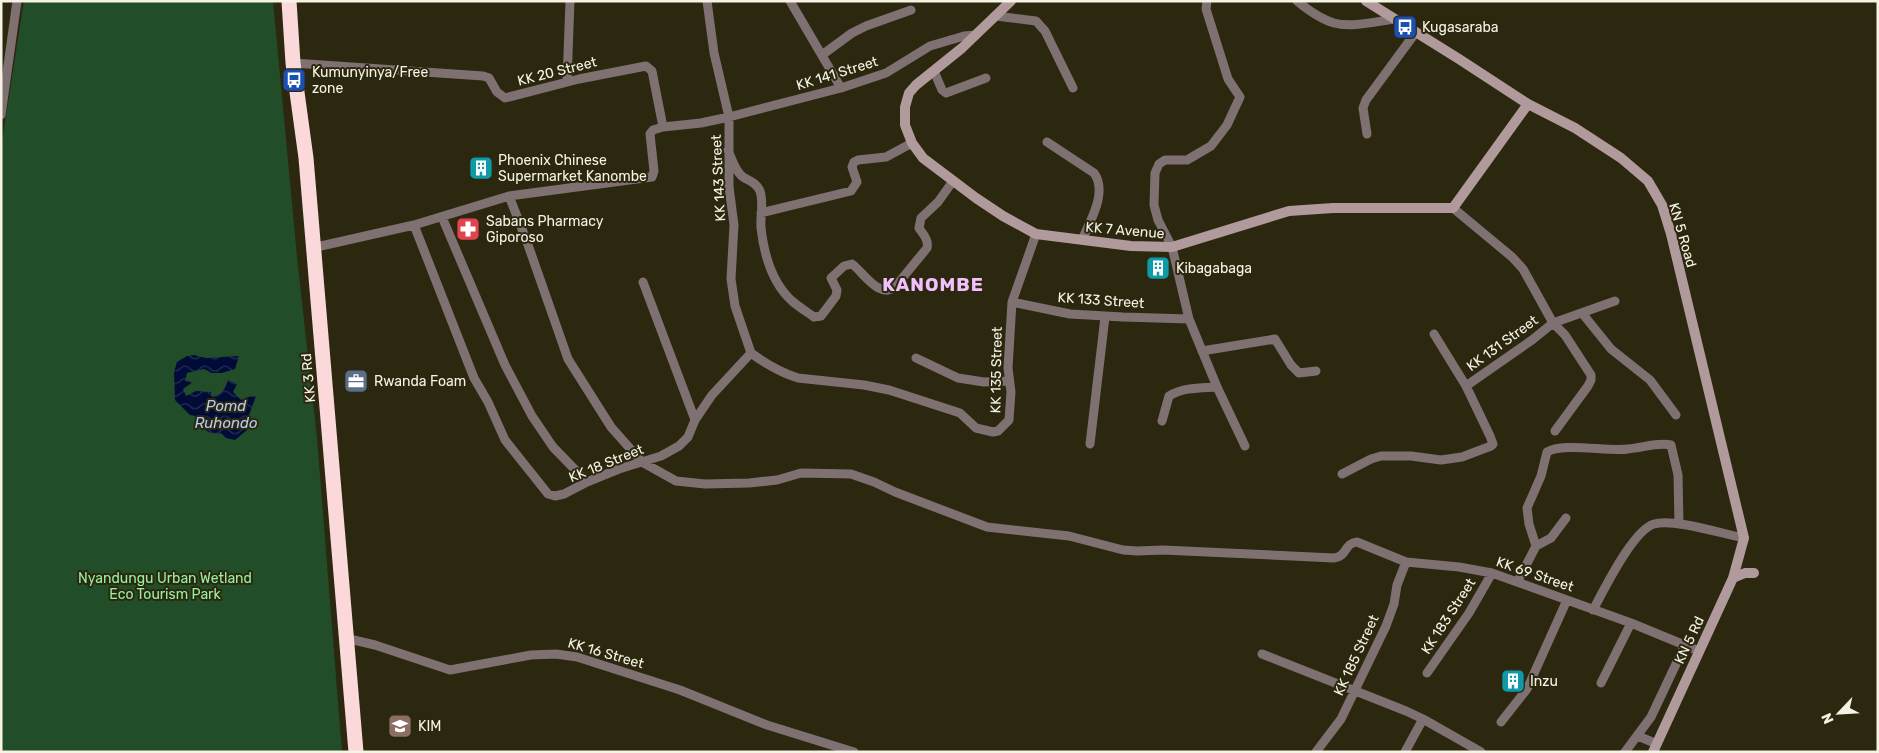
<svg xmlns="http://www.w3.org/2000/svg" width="1879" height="753" viewBox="0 0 1879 753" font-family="Rubik,sans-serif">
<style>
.green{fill:#224d29}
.water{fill:url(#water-waves)}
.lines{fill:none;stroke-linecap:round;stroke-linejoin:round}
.street{stroke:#7f7171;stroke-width:9}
.secondary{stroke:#b19a9b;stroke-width:10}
.highway{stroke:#fbd8d9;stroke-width:15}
.labels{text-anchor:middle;stroke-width:4;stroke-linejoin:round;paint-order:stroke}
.poi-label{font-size:14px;fill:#f5f3e4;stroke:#2c270f;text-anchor:start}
.street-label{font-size:14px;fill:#f5f3e4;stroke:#2c270f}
.park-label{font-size:14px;fill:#95f1a0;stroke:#2c270f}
.water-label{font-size:15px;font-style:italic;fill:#b4cbf0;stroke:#2c270f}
.district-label{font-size:19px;font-weight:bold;letter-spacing:1px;fill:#f3c0fe;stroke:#2c270f}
</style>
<defs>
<pattern id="water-waves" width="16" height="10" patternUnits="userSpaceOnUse" patternTransform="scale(1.25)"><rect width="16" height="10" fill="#000b38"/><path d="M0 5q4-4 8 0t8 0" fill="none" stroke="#262f55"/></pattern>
</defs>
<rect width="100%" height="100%" fill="#2c270f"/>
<path class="green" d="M24,1H273L297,257L317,438L342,752H1V147Z"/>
<path class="water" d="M194,355L206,358L239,356L235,369L222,373H212L204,369L187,373L185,381L193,382L183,389L186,396L196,391L211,392L212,397C222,394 225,390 228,380L237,384L233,392L241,400L248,397L256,396L249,415L247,430L235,440L226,438L221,433C210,435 205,431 199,423L201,417L190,415L175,400L174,372L177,362L187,356Z"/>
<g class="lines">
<path class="street" d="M707,1L714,53L729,117V187L734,225L731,279L735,306L751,353
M790,1L841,88
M1207,1L1206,9L1228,79L1240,97L1227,125L1211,146L1187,160H1165L1159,164L1155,173L1154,205L1158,220L1172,247L1189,319L1217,387L1245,446
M1297,1C1308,10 1320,19 1334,23C1352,28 1377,21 1396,19
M996,16L1036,21L1045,31L1073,88
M822,55L852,33L866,26L911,10
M293,63L483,76L489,78L497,92L505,98L579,79L646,66L652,71L663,127L701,123L729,117L841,88L886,73L930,46L964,36L976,35
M934,71L942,90L946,93L986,78
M567,81L570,1
M1,115L17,1
M1367,134L1363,108L1366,100L1416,32
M1047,142L1094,173C1108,192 1090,221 1082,240
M728,150C732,159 735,171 743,177C749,181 756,182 760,191C764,203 760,216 761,228C764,254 772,283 792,301C799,307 807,312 814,317L821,316L836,296L837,290L831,278L844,266L852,264C864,273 879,299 895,287L927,248C929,240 923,234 919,228L921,218L938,202L953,181
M509,196L527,242L568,359L611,427L642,462L676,481L705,484L749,483L777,480L801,473L851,474L874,482L895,492L987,527L1069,536L1123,550L1137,551L1163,550L1334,558C1348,556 1344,543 1357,542L1406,562L1459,567L1492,573L1631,623L1699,651
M1453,208L1512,257L1523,269L1553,323L1565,335L1591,375V380L1588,386L1555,431
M761,213L851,191L857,182L852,167L854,162L858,160L886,157L912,143
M442,217L505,365L532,416L553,447L587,482
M414,225L474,378L488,402L505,440L548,494L555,496L564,494L587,482L619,469L661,456L679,446L688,437L695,420L712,395L751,353
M312,248L414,225L509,196L652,177L654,171L650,134L653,130L663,127
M643,282L695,420
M1012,302L1070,314L1123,317L1189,319
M1582,313L1611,349L1650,380L1676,415
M1202,351L1275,339L1291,365L1299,373L1316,371
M751,353C766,364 779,372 798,378L864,385L889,390L960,413L976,428L993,432L998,431L1009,420L1011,392L1008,368L1012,302L1036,234
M916,358L958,378L984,382L1009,381
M1466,386L1532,340L1553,323L1615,301
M1162,421L1169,396C1183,387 1201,388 1217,387
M1090,444L1105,317
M1342,474L1371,459L1381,456H1411L1441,460L1462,457L1491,446L1493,444L1490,436L1466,386L1434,334
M1536,546L1551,538L1566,518
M1518,581L1536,546L1529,524L1527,508L1541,476L1547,452C1562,442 1608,452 1628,449C1642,448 1658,442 1671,445L1678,475L1679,524
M1593,610C1604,590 1633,530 1654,524C1673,518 1723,534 1744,538
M345,638L375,645L450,670L531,655L556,654L577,657L680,690L767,725L854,752
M1262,654L1406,711L1423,719L1481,752
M1427,673L1469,613L1492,573
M1601,683L1631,623
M1501,722L1527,689L1567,600
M1638,736L1657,744
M1316,752L1341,719L1386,626L1394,604L1397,585L1406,562
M1405,752L1423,719
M1625,752L1651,717L1685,645"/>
<path class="secondary" d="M1011,1L962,48L916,85L909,93L905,107V125L912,143L923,158L976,198L1003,216L1036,234L1131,246L1172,247L1289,211L1333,208H1453L1528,104
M1366,1L1459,59L1528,104L1575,128L1621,158L1648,181L1662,205L1671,234L1744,538L1733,578L1653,752
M1733,578L1745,573H1754"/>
<path class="highway" d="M289,1L293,63L306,158L356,752"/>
</g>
<defs>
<g id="bus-square" transform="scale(1.25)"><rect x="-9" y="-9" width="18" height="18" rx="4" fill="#1a4fb4" stroke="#2c270f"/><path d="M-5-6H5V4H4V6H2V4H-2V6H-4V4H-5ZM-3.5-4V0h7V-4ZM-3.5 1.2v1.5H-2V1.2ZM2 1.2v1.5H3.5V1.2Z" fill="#fff"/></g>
<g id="building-square" transform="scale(1.25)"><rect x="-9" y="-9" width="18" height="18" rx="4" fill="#0f9aa8" stroke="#2c270f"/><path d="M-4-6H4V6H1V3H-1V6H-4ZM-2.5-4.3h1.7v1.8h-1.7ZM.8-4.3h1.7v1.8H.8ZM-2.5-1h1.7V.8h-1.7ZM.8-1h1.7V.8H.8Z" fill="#fff"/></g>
<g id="pharmacy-square" transform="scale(1.25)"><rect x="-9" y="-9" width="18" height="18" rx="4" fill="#e0444e" stroke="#2c270f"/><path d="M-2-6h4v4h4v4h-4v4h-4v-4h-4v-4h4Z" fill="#fff"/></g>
<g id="office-square" transform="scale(1.25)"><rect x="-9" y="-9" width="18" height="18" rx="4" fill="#5c6f8a" stroke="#2c270f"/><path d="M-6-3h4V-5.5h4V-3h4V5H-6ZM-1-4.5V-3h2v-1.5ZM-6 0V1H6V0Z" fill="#fff"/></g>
<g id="school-square" transform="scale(1.25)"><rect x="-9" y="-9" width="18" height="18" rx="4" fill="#8d6e63" stroke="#2c270f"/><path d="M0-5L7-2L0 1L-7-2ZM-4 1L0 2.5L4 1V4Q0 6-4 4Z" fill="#fff"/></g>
</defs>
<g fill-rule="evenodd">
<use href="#bus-square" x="1405" y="27"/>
<use href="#bus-square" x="294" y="80"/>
<use href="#building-square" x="481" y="168"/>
<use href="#pharmacy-square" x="468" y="229"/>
<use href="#building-square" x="1158" y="268"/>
<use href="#office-square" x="356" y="381"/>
<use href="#building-square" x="1513" y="681"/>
<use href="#school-square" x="400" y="726"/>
</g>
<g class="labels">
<g class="poi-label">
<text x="1422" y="32">Kugasaraba</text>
<text x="312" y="77">Kumunyinya/Free<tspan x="312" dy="16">zone</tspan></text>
<text x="498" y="165">Phoenix Chinese<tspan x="498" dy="16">Supermarket Kanombe</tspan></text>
<text x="486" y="226">Sabans Pharmacy<tspan x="486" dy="16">Giporoso</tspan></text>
<text x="1176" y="273">Kibagabaga</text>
<text x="374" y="386">Rwanda Foam</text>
<text x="1530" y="686">Inzu</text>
<text x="418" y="731">KIM</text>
</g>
<g class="street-label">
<text transform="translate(557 71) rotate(-14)" y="5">KK 20 Street</text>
<text transform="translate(837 73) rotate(-17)" y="5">KK 141 Street</text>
<text transform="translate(718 178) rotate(-93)" y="5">KK 143 Street</text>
<text transform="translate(1125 230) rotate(5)" y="5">KK 7 Avenue</text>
<text transform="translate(1683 235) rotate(74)" y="5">KN 5 Road</text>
<text transform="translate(1101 300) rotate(4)" y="5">KK 133 Street</text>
<text transform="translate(1502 343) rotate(-36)" y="5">KK 131 Street</text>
<text transform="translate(996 370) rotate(-89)" y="5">KK 135 Street</text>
<text transform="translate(308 378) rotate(-95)" y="5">KK 3 Rd</text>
<text transform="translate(606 463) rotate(-22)" y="5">KK 18 Street</text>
<text transform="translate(1535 574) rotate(19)" y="5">KK 69 Street</text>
<text transform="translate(1448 616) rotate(-57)" y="5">KK 183 Street</text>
<text transform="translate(1689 640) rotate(-65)" y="5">KN 5 Rd</text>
<text transform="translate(606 653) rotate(16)" y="5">KK 16 Street</text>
<text transform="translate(1356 655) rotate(-65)" y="5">KK 185 Street</text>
</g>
<g class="park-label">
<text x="165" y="583">Nyandungu Urban Wetland<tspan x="165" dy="16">Eco Tourism Park</tspan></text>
</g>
<g class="water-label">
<text x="226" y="411">Pomd<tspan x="226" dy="17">Ruhondo</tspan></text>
</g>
<g class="district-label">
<text x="933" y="291">KANOMBE</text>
</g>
</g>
<rect width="1879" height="753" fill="none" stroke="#f5f3e4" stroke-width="5"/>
<g transform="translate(1839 713) rotate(245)" stroke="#2c270f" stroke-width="4" paint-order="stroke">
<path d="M0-4L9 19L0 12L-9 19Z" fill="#f5f3e4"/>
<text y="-8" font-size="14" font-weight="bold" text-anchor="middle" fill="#f5f3e4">N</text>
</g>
</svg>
